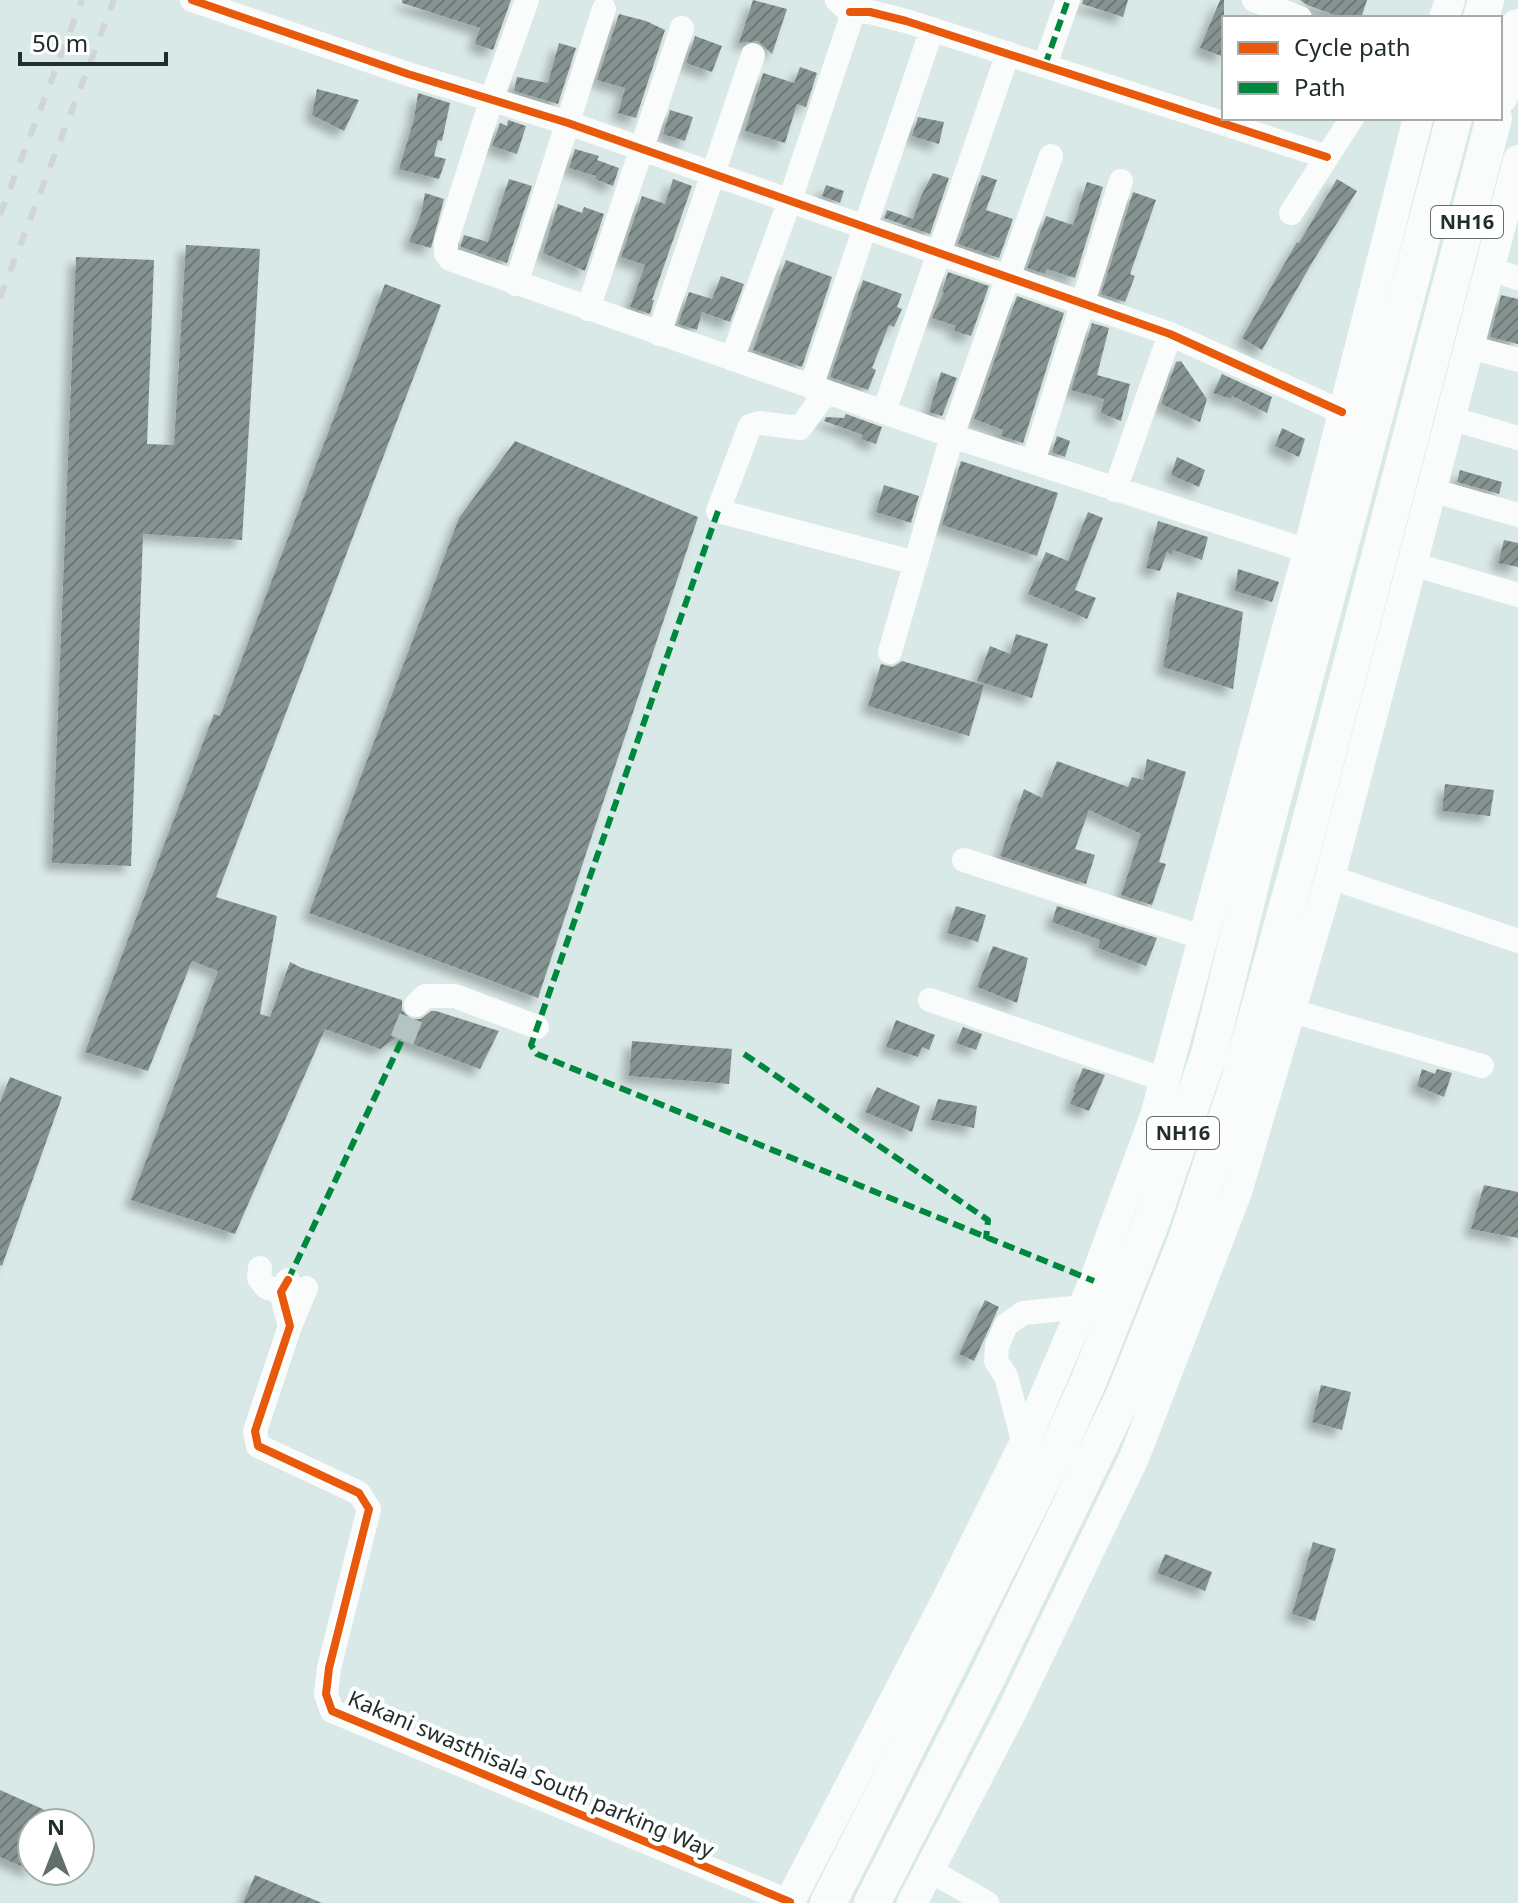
<svg xmlns="http://www.w3.org/2000/svg" width="1518" height="1903" viewBox="0 0 1518 1903" font-family="'Noto Sans',sans-serif">
<style>
.building{fill:url(#building-hatch);filter:url(#shadow)}
.lines{fill:none;stroke-linecap:round;stroke-linejoin:round}
.minor-tunnel{stroke:#b4c4c2;stroke-width:24;stroke-dasharray:24 12;stroke-linecap:butt}
.minor{stroke:#f9fcfb;stroke-width:24}
.major{stroke:#f9fcfb;stroke-width:30}
.highway{stroke:#f9fcfb;stroke-width:36}
.rail{stroke:#d1d5d5;stroke-width:6;stroke-dasharray:14 14;stroke-linecap:butt}
.quiet{stroke:#00873e;stroke-width:6;stroke-dasharray:12 6;stroke-linecap:butt}
.cycleway-casing{stroke:#fff;stroke-width:13}
.cycleway{stroke:#e8590c;stroke-width:8}
.labels{text-anchor:middle;stroke-width:8;stroke-linejoin:round;paint-order:stroke}
.shield{fill:#fff;stroke:#646d6b;stroke-width:2}
.shield-label{font-size:20px;font-weight:bold;fill:#222e2c}
.street-label{font-size:22px;fill:#222e2c;stroke:#fff}
</style>
<defs>
<pattern id="building-hatch" width="6" height="6" patternUnits="userSpaceOnUse" patternTransform="scale(2)"><rect width="6" height="6" fill="#869391"/><path d="M-1 1l2-2M0 6l6-6M5 7l2-2" fill="none" stroke="#6d7877"/></pattern>
<filter id="shadow"><feDropShadow dx="-7" dy="7" stdDeviation="4" flood-color="#0004"/></filter>
</defs>
<rect width="100%" height="100%" fill="#d9e9e7"/>
<path class="building" d="M402,0H511L493,50L475,44L480,28L402,3Z
M753,0L787,9L772,54L758,41L739,43Z
M1083,0H1128L1123,17L1082,4Z
M1220,0H1224V57L1200,48Z
M1300,0H1367L1361,18H1334L1335,15L1307,5Z
M619,14L646,21L665,30L636,118L618,113L625,88L597,80Z
M695,36L722,46L712,72L686,63Z
M559,43L576,48L558,104L514,91L517,77L548,83Z
M800,67L817,73L806,107L797,104L785,143L745,131L763,73L794,83Z
M317,89L359,100L344,131L312,115Z
M418,93L450,103L442,141L438,140L434,156L446,159L439,179L399,169L414,119Z
M670,110L693,117L685,141L663,134Z
M918,117L944,122L939,144L912,136Z
M508,120L526,126L517,154L492,146L500,123L507,126Z
M575,149L599,156L597,160L619,168L613,186L595,179L596,176L569,168Z
M933,173L949,178L930,234L884,218L887,210L913,219L921,196Z
M982,175L997,180L986,210L1013,219L999,258L958,244Z
M509,179L532,186L507,263L461,247V244L464,235L488,242Z
M673,179L692,186L652,300H654L650,314L630,307L645,265L621,257L642,196L665,204Z
M1337,179L1357,191L1313,261L1262,350L1242,338L1297,242L1299,243Z
M1087,182L1103,187L1075,278L1047,269L1045,274L1027,268L1046,216L1073,225Z
M826,185L844,191L840,203L822,196Z
M1133,192L1156,200L1130,274L1135,276L1125,302L1101,294Z
M425,193L444,199L431,248L409,242L421,214Z
M558,204L582,213L584,207L604,214L585,271L543,253Z
M186,245L260,249L242,540L143,534L131,866L52,863L76,257L154,260L147,444L174,445Z
M786,260L832,277L802,367L753,350Z
M948,272L989,286L971,336L954,331L956,326L932,318L944,292L942,291Z
M721,276L744,284L730,322L702,312L697,330L678,324L689,292L712,299Z
M863,280L902,294L897,307L902,309L894,327L889,325L872,368L876,370L868,390L830,377Z
M385,284L441,305L216,897L277,916L260,1014L270,1017L290,962L302,968L402,1000V1010L411,1019H421L431,1011H436L499,1031L480,1069L396,1038L380,1049L325,1029L235,1234L131,1200L218,971L192,961L148,1071L85,1052L214,714L220,716Z
M1501,295L1518,299V344L1490,337Z
M1017,296L1064,313L1023,443L1001,436L1003,430L974,419Z
M1092,323L1109,328L1097,375L1130,384L1121,421L1101,413L1104,399L1071,390Z
M1181,361L1207,399L1200,422L1161,404L1176,362Z
M941,372L957,378L942,416L929,412Z
M1222,374L1272,397L1267,413L1232,396L1231,399L1213,393Z
M846,414L882,427L876,444L861,439L863,435L824,421L826,417L844,418Z
M1282,428L1305,439L1299,457L1275,446Z
M1057,436L1070,441L1065,457L1052,452Z
M515,441L698,517L538,998L309,913L459,518Z
M1177,457L1205,470L1199,487L1171,475Z
M961,461L1058,493L1037,556L942,525Z
M1460,470L1502,482L1499,494L1457,482Z
M884,485L919,496L911,523L876,512Z
M1088,512L1103,518L1075,590L1096,598L1087,619L1028,594L1046,552L1068,561Z
M1158,521L1208,537L1202,560L1173,550L1172,555L1167,552L1160,571L1146,568Z
M1504,540L1518,543V567L1498,563Z
M1238,569L1279,582L1272,602L1235,591Z
M1177,592L1243,612L1233,689L1163,667Z
M1016,634L1048,644L1032,698L977,681L990,646L1010,654Z
M902,661L984,685L969,736L868,706L881,664L893,667Z
M1147,759L1186,772L1159,862L1166,864L1152,905L1121,895L1141,834L1089,810L1075,849L1095,855L1086,884L1000,856L1024,789L1042,798L1057,761L1128,787L1132,777L1143,780Z
M1445,784L1494,790L1490,816L1442,811Z
M956,906L986,915L978,942L947,933Z
M1057,906L1157,938L1146,966L1098,948L1100,940L1052,922Z
M993,946L1028,958L1017,1003L977,987Z
M896,1020L935,1035L929,1050L922,1047L918,1057L886,1047Z
M963,1027L982,1034L976,1050L956,1043Z
M632,1041L732,1049L729,1084L629,1076Z
M1083,1068L1105,1075L1089,1111L1070,1104L1075,1093L1073,1092Z
M1422,1069L1435,1074L1437,1069L1452,1073L1444,1097L1417,1086Z
M10,1077L62,1097L2,1266L0,1265V1103Z
M877,1087L920,1106L912,1132L865,1112Z
M938,1099L977,1106L974,1128L931,1120Z
M1484,1185L1518,1192V1238L1471,1229Z
M985,1300L999,1307L974,1361L959,1354Z
M1321,1385L1351,1392L1342,1430L1312,1422Z
M1313,1542L1336,1549L1315,1621L1292,1614Z
M1165,1554L1212,1572L1205,1591L1157,1573Z
M0,1790L74,1823H32V1871L0,1857Z
M255,1875L322,1903H243Z"/>
<g class="lines">
<path class="minor-tunnel" d="M402,1040L416,1005"/>
<path class="minor" d="M192,0L408,74L568,123L1170,334L1342,412
M527,0L492,98L446,242V253L450,259L952,436L1308,551
M1254,0L1300,18
M850,12H870L906,21L1327,157
M1045,65L1068,0
M1291,213L1352,118
M1489,269L1518,278
M516,284L604,9
M588,309L682,28
M659,334L753,55
M1469,347L1518,360
M732,359L790,200L850,22V12L837,0
M811,387L932,29
M830,394L821,399L800,428L760,423L750,426L718,511L916,563
M884,412L1008,53
M1450,418L1518,438
M1033,462L1121,181
M1115,490L1170,334
M1431,490L1518,515
M1412,564L1518,595
M890,652L952,436L1051,156
M964,860L1204,938
M1330,877L1518,941
M930,1000L1165,1080
M416,1005L425,996H455L537,1027
M1292,1011L1482,1066
M260,1268L259,1278L266,1287L281,1292
M288,1280L281,1292L290,1326L255,1431L258,1446L359,1493L369,1509L329,1668L326,1694L332,1711L790,1902
M290,1326L306,1288
M1024,1444L1006,1376L996,1361L997,1346L1006,1325L1023,1313L1083,1307
M929,1870L987,1903"/>
<path class="major" d="M1444,18L1450,0
M789,1903L947,1599L1024,1444L1094,1281L1155,1116L1308,551L1418,118
M912,1903L1012,1711L1134,1458L1237,1192L1330,877L1518,160"/>
<path class="highway" d="M1481,18L1486,0
M1500,96L1518,27
M828,1903L1058,1449L1089,1380L1150,1226L1209,1054L1258,856L1454,118
M872,1903L988,1676L1124,1395L1186,1240L1239,1080L1301,856L1494,118"/>
<path class="rail" d="M0,215L82,0
M0,298L114,0"/>
<path class="quiet" d="M1045,65L1068,0
M718,511L531,1045L537,1054L1094,1281
M744,1054L988,1220L986,1239
M288,1280L402,1040"/>
<g class="cycleway-casing">
<path id="cycleway" d="M192,0L408,74L568,123L1170,334L1342,412
M850,12H870L906,21L1327,157
M288,1280L281,1292L290,1326L255,1431L258,1446L359,1493L369,1509L329,1668L326,1694L332,1711L790,1902"/>
</g>
<use href="#cycleway" class="cycleway"/>
</g>
<g class="labels">
<g class="shield">
<rect x="1431" y="206" width="72" height="32" rx="6"/>
<rect x="1147" y="1117" width="72" height="32" rx="6"/>
</g>
<g class="shield-label">
<text x="1467" y="229">NH16</text>
<text x="1183" y="1140">NH16</text>
</g>
<g class="street-label">
<text transform="translate(531 1774) rotate(23)" y="8">Kakani swasthisala South parking Way</text>
</g>
</g>
<rect x="1222" y="16" width="280" height="104" fill="#ffffff" stroke="#a7abab" stroke-width="2"/>
<rect x="1238" y="42" width="40" height="12" fill="#e8590c" stroke="#a7abab" stroke-width="2"/>
<text x="1294" y="56" font-size="24" fill="#222e2c">Cycle path</text>
<rect x="1238" y="82" width="40" height="12" fill="#00873e" stroke="#a7abab" stroke-width="2"/>
<text x="1294" y="96" font-size="24" fill="#222e2c">Path</text>
<g transform="translate(56 1847)"><circle r="38" fill="#ffffff" stroke="#a7abab" stroke-width="2"/>
<path d="M0-6L14 30L0 20L-14 30Z" fill="#626f6d"/>
<text y="-12" font-size="22" font-weight="bold" text-anchor="middle" fill="#222e2c">N</text>
</g>
<path d="M20 52v12h146v-12" fill="none" stroke="#222e2c" stroke-width="4"/>
<text x="32" y="52" font-size="24" fill="#222e2c" stroke="#ffffff" stroke-width="6" paint-order="stroke">50 m</text>
</svg>
